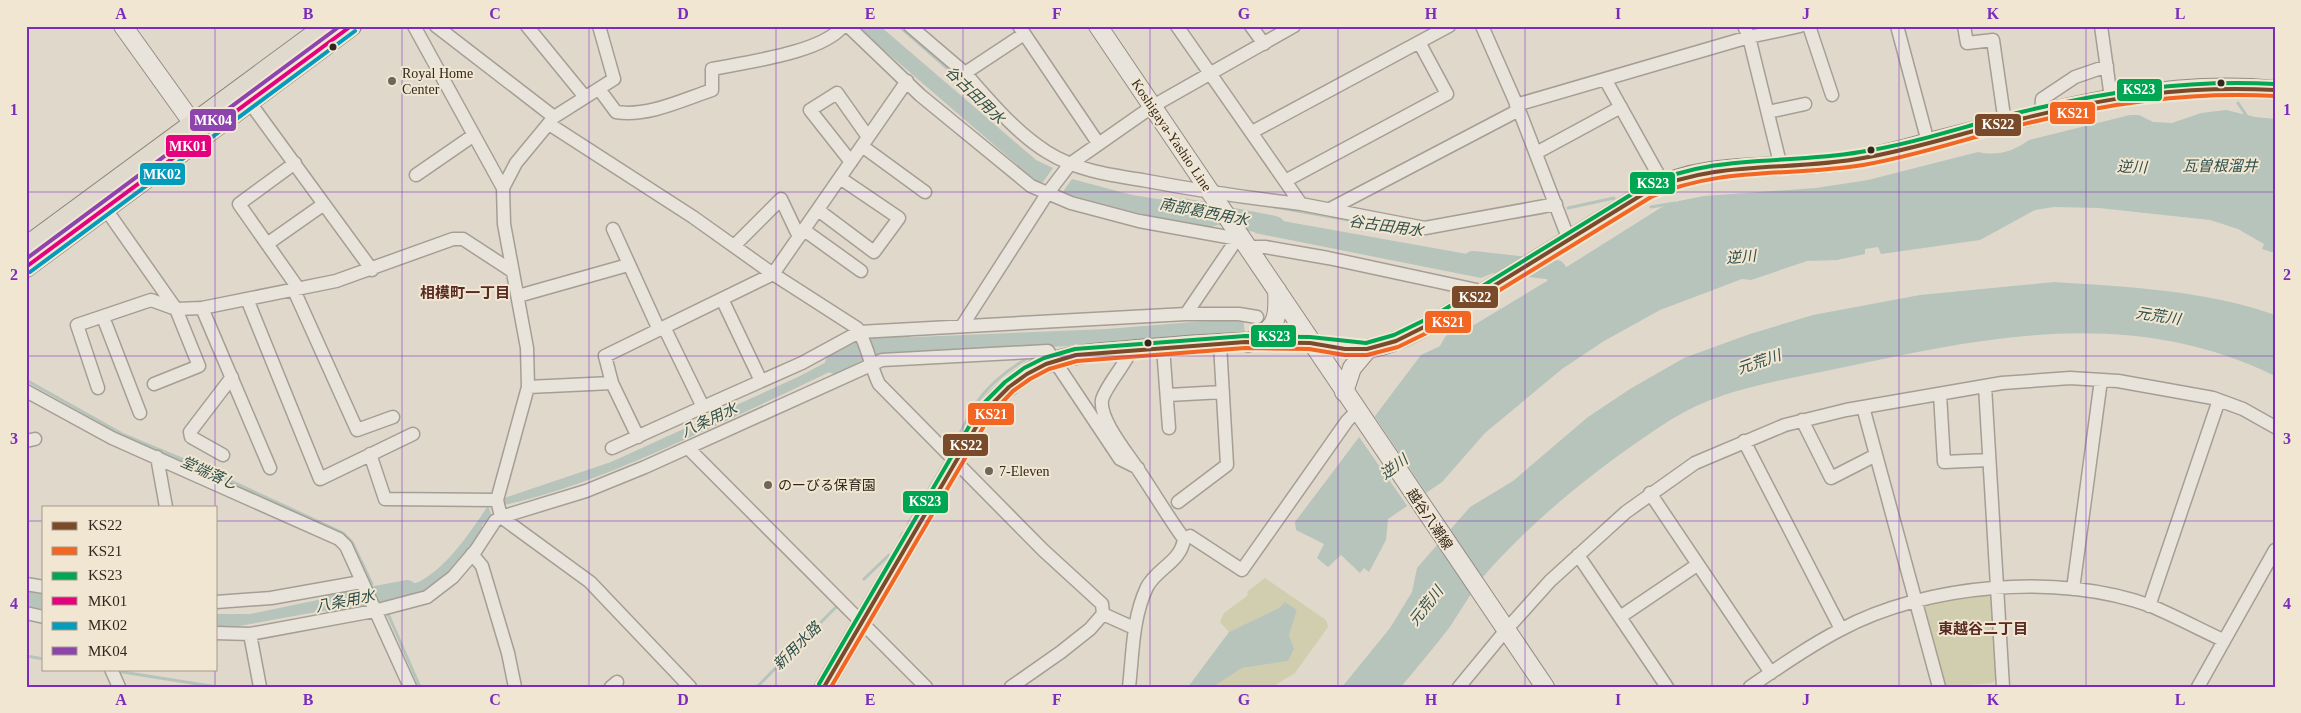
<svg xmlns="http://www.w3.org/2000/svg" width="2301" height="713" viewBox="0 0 2301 713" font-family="'Times New Roman','Noto Sans JP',serif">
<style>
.green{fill:#d0ceaf}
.water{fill:#b6c4bb}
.pier{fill:#e0d8cb}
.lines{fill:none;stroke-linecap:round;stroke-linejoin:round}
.stream{stroke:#b6c4bb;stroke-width:3}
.river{stroke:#b6c4bb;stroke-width:20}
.street-casing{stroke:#a59e94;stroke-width:15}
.secondary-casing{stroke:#948d84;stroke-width:20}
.primary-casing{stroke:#8b837b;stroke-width:22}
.street{stroke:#e8e4dc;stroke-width:12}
.secondary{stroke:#e8e4dc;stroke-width:18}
.primary{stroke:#e0d9ce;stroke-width:20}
.bus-1-casing{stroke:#f1e6d1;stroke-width:8}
.bus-2-casing{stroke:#f1e6d1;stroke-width:8}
.bus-3-casing{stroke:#f1e6d1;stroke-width:8}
.bus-4-casing{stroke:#f1e6d1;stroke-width:8}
.bus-5-casing{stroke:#f1e6d1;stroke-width:8}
.bus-6-casing{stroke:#f1e6d1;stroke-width:8}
.bus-1{stroke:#7a4b2a;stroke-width:4}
.bus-2{stroke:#f26522;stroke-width:4}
.bus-3{stroke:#00a651;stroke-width:4}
.bus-4{stroke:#e5007d;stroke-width:4}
.bus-5{stroke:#059cbc;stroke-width:4}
.bus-6{stroke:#8e44ad;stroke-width:4}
.grid{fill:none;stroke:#7b2cbf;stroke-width:1;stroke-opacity:0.55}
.bus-dot{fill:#32271e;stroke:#f1e6d1;stroke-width:2}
.poi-dot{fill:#6f655b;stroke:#f1e6d1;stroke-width:2}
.labels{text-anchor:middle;stroke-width:4;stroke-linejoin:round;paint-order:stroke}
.poi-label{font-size:14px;fill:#32271e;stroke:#f1e6d1;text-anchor:start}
.street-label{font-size:14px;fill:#32271e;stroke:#f1e6d1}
.water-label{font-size:15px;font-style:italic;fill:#2f504d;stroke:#f1e6d1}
.neighbourhood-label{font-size:15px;font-weight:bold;fill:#5a2b22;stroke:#f1e6d1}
.line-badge{stroke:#f1e6d1;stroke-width:2}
.badge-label{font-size:14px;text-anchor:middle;font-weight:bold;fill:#fff}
.neatline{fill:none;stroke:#7b2cbf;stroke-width:2}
.grid-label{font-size:16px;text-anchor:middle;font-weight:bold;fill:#7b2cbf}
</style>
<rect width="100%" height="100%" fill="#e0d8cb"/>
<path class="green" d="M1265,578L1326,620L1328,627L1295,673L1272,687H1213L1242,668L1288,661L1289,635L1297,610L1285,603L1279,608L1229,632L1220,622L1224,613L1247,596L1248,591Z
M1986,593L1993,599L1998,678L1992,683L1946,687L1944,685L1923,610L1928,603Z"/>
<path class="water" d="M856,26H880L1036,160L1053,168L1043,182H1037Z
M2226,110L2255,117L2275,119V253L2262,249L2264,244L2238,229L2210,220L2099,208L2054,207L2035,210L1980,240L1881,254L1878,247L1865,249V254L1837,260L1807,261L1751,280L1742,279L1660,310L1604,341L1562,369L1485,433L1442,482L1388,519L1386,540L1369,572L1364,568L1360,573L1341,555L1328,567L1317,558L1324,544L1296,530L1295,522L1421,355L1440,346L1445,337L1451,332L1459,334L1547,281L1551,271L1557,267L1565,268L1662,207L1679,201L1704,196L1816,188L1868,180L1978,152C1998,156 2012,152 2029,140L2130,115H2139L2153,122L2172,123L2201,113Z
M1072,179L1132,195L1204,206L1218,225L1211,227L1150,216L1062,193Z
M1244,214L1495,259L1502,265L1500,270L1481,278L1255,233Z
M2054,282C2129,287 2204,290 2275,315V376C2131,306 1990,336 1840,368C1784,380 1722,388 1672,419C1609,459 1539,514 1489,570C1474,587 1462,609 1449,628C1434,648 1417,667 1401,687H1342L1390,628L1412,592L1417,568L1470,507L1513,481L1588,417L1630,389L1684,358L1747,335L1813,315L1920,295Z
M1243,318L1245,334L1080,348L1077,344L1070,346L880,355L876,348L877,341L892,338L1107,329Z
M858,345L862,356C808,383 752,409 697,434C635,462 572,490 505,505L504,498L611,462L800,376Z
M488,506L492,516L482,525C483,548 440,584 420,592C410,597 397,599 386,602L379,589C393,587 411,587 424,579C451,562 470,532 488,506Z
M26,591L44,595V609L26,606Z
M356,592L360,604L239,626H216V614H250Z
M1285,602L1297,610L1289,635L1294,649L1288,661L1242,668L1213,687H1188L1229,632L1279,608Z"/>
<path class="pier" d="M1373,414L1427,494L1408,507L1357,434Z"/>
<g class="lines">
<path class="stream" d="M899,26L969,87
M2238,103L2248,118
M1275,207L1372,224
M1651,207L1675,203
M1568,208L1614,198
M1514,218L1543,213
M26,380L124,435L196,465L343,533L352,542L372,584
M954,445C961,433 966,419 974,407C986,387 1008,369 1028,358V355
M908,524L945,462
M901,537L903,533
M864,579L889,555
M388,614L420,687
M26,656L44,659
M116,671L217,687
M757,687L838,605"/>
<path class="river" d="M1183,208L1275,226
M1473,261L1556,270L1569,289
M835,364L871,345L904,344
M332,604L407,590"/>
<g class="street-casing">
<path id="street" d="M414,26L503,188L504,224L527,348L528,387L497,500L501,517L590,582L690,687
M436,26L554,117
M527,26L585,97
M848,26L920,95L1031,186L1071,203L1139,221L1244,240
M910,26L965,73L1024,34
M1019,26L1098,143
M1177,26L1301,204L1425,228L1556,204
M1251,26L1264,44
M1482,26L1519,110L1569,240
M1744,26L1749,37L1781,167
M1809,26L1832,95
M1897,26L1928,142
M1964,26L1967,43L1993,40L2005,123
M2101,26L2111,98
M965,73C990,101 1015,132 1047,152C1075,170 1110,175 1142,180C1195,190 1247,198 1301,204
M1605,79L1663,183
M599,89L616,112C648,117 682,100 712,90V69C746,62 822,53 843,26
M245,96L372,270
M1516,105L1749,37L1800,26
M1768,112L1805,104
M2041,114L2042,99L2075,77L2107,66
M549,124L693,217L773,274L857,328C868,345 870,366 879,384L1043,550L1102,604L1103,614L1090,629L1061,652L1011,687
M1252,132L1449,26
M862,146L925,192
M1536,153L1621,107
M851,162L810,110L837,93L868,137
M295,163L239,204L298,288
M416,175L474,135
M1285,181L1447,94L1419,42
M503,188L516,163L554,117L614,79L599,26
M105,208L176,309L202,308L336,281L453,239H463L512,271
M1330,209L1519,110
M818,210L874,252L899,218L840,178
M613,229L659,330
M804,230L861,271
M267,244L324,204
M734,246L781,199L799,237
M1249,247H1265L1328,258L1486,292
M293,288L357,430L393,417
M518,296L628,265
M247,299L320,479L413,434
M722,299L761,381
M202,308L270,468
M1186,314H1239L1257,317
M103,317L140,413
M962,326L1047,194L1070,164L1153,106L1294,26
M664,327L703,407L802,363L859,332L1186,314L1237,239
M1163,347L1169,428
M1985,386L2003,687
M528,387L612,383
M98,388L77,325L151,300L176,309L199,366L154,384
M26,391L112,438L339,539L346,546L410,687
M1940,394L1944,462L1989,460
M1168,395L1223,392
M1863,407L1939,687
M1802,420L1831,478L1876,455
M638,437L612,383L605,356L773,274L907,81
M26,441L35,439
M1744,441L1841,629
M612,448L703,407
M688,448L926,687
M370,454L385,499L497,500
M223,455L191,437L190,432L232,377
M157,457L166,507
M1650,493L1771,673
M1178,502L1227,465L1220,344
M1184,539L1190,536L1242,570L1347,421L1357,411
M472,554L482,566L508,653L515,687
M1578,555L1667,687
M26,584L44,587
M2073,589L2101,380
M216,602L271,598L361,582
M2149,606L2219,400
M26,613L44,617
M1103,614L1134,628
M1620,617L1697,565
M216,633L250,634L374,611L427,597L453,577L476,550L495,521L501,517L586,491L645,467L882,360L1048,351L1120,459L1138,468
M250,634L260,687
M111,669L119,687
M611,687L617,682
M1129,687C1133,653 1132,619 1147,587C1157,568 1181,562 1184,539C1168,517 1154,493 1139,471C1129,455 1099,420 1102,400C1105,387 1125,365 1131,350
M1459,687L1506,630L1550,581L1626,512L1695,463L1785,425L1846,410L2002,383L2070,378L2118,381L2213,398L2243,409L2275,427
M1750,687C1779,667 1809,646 1840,630C1925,584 2060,572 2151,606C2175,616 2199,629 2223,640
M2198,687L2275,550"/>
</g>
<g class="secondary-casing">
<path id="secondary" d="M123,26L194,125
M1098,26L1545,687
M1248,343C1276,328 1279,321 1277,290
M1344,392L1352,368L1368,349
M824,687L986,410C1005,388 1028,368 1057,360C1082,352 1109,352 1136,349C1193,344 1253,339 1310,343C1330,345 1347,351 1367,349C1394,345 1417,331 1440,319L1648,191C1709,157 1786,172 1852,160C1881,156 1909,147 1937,140C2048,112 2159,78 2275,90"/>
</g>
<g class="primary-casing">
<path id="primary" d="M26,247L326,26
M26,267L351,26"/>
</g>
<use href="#street" class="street"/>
<use href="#secondary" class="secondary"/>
<use href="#primary" class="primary"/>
<g class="bus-1-casing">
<path id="bus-1" d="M824,687L986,410L1009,387L1027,374L1046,364L1076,355L1245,342L1310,343L1345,349H1367L1396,341L1440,319L1648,191C1719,159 1788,172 1863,158C1916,149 1968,131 2021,119C2107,97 2186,85 2275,90"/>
</g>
<g class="bus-2-casing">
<path id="bus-2" d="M831,687L991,414L1013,391L1030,379L1049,369L1077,361L1245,348L1309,349L1345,355H1367L1398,347L1443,325L1651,197C1720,166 1790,177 1863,165C1916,156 1968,138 2020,125C2105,104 2187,91 2275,96"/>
</g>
<g class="bus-3-casing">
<path id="bus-3" d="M819,684L981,406L1005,382L1024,368L1044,358L1075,349L1245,336L1310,337L1366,343L1394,335L1437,314L1645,186C1714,153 1786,165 1860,152C1913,144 1965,126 2017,113C2103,92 2186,79 2275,84"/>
</g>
<g class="bus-4-casing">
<path id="bus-4" d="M26,267L351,26"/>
</g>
<g class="bus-5-casing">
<path id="bus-5" d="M30,272L355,31"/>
</g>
<g class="bus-6-casing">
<path id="bus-6" d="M26,259L340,26"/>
</g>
<use href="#bus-1" class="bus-1"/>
<use href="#bus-2" class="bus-2"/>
<use href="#bus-3" class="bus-3"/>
<use href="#bus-4" class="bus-4"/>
<use href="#bus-5" class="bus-5"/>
<use href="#bus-6" class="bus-6"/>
</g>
<path class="grid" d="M215,26V507M402,26V687M589,26V687M776,26V687M963,26V687M1150,26V687M1338,26V687M1525,26V687M1712,26V687M1899,26V687M2086,26V687M26,192H2275M26,356H2275M26,521H44M216,521H2275M215,669V687"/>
<g class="bus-dot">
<circle cx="333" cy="47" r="4.5"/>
<circle cx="2221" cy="83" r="4.5"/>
<circle cx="1871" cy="150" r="4.5"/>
<circle cx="1148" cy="343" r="4.5"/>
</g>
<g class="poi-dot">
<circle cx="392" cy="81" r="5"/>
<circle cx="989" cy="471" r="5"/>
<circle cx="768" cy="485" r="5"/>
</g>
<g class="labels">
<g class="poi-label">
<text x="402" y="78">Royal Home<tspan x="402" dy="16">Center</tspan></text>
<text x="999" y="476">7-Eleven</text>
<text x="778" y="490">のーびる保育園</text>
</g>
<g class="street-label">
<text transform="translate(1172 135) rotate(56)" y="5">Koshigaya-Yashio Line</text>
<text transform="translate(1430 519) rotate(56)" y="5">越谷八潮線</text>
</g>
<g class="water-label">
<text transform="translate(975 95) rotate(44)" y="5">谷古田用水</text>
<text x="2220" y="171">瓦曽根溜井</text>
<text transform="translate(2132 167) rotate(2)" y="5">逆川</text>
<text transform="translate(1204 212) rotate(11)" y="5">南部葛西用水</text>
<text transform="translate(1386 226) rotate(8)" y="5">谷古田用水</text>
<text transform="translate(1741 257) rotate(-5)" y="5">逆川</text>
<text transform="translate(2158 316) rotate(9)" y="5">元荒川</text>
<text transform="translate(1759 362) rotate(-19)" y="5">元荒川</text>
<text transform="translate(709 420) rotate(-25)" y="5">八条用水</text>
<text transform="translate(1394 467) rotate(-37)" y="5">逆川</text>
<text transform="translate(209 473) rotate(24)" y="5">堂端落し</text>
<text transform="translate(345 601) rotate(-11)" y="5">八条用水</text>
<text transform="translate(1426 606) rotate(-52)" y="5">元荒川</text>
<text transform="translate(797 646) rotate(-45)" y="5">新用水路</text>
</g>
<g class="neighbourhood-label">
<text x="465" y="298">相模町一丁目</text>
<text x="1983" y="634">東越谷二丁目</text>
</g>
</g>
<g class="line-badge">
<rect x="2116" y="78" width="47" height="24" rx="5" fill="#00a651"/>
<rect x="2049" y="101" width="47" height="24" rx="5" fill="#f26522"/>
<rect x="189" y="108" width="48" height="24" rx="5" fill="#8e44ad"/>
<rect x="1974" y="113" width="48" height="24" rx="5" fill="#7a4b2a"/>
<rect x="165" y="134" width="47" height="24" rx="5" fill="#e5007d"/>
<rect x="139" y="162" width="47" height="24" rx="5" fill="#059cbc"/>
<rect x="1629" y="171" width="47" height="24" rx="5" fill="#00a651"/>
<rect x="1451" y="285" width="48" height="24" rx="5" fill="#7a4b2a"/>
<rect x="1424" y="310" width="48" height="24" rx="5" fill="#f26522"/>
<rect x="1250" y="324" width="47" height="24" rx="5" fill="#00a651"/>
<rect x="967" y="402" width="48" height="24" rx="5" fill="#f26522"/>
<rect x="942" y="433" width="47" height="24" rx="5" fill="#7a4b2a"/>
<rect x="902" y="490" width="47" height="24" rx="5" fill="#00a651"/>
</g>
<g class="badge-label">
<text x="2139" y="94">KS23</text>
<text x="2073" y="118">KS21</text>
<text x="213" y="125">MK04</text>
<text x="1998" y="129">KS22</text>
<text x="188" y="151">MK01</text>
<text x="162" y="179">MK02</text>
<text x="1653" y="188">KS23</text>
<text x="1475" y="302">KS22</text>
<text x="1448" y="327">KS21</text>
<text x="1274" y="341">KS23</text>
<text x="991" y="419">KS21</text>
<text x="966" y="450">KS22</text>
<text x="925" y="506">KS23</text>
</g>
<rect width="2301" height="713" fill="none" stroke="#f1e6d1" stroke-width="55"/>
<rect x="42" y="506" width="175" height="165" fill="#f1e6d1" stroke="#a59a89"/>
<rect x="52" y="522" width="25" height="8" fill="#7a4b2a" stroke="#a59a89"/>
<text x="88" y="530" font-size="15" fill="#32271e">KS22</text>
<rect x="52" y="547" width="25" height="8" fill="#f26522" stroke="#a59a89"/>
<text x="88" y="556" font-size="15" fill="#32271e">KS21</text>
<rect x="52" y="572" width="25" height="8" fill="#00a651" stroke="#a59a89"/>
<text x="88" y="580" font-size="15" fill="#32271e">KS23</text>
<rect x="52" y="597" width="25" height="8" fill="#e5007d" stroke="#a59a89"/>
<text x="88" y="606" font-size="15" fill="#32271e">MK01</text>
<rect x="52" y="622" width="25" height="8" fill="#059cbc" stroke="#a59a89"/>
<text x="88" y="630" font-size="15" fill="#32271e">MK02</text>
<rect x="52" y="647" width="25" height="8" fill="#8e44ad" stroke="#a59a89"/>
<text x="88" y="656" font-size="15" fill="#32271e">MK04</text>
<rect x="28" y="28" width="2246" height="658" class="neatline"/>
<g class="grid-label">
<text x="121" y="19">A</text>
<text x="308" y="19">B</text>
<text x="495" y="19">C</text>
<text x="683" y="19">D</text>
<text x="870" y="19">E</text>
<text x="1057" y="19">F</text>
<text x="1244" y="19">G</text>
<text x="1431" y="19">H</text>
<text x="1618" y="19">I</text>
<text x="1806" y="19">J</text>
<text x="1993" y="19">K</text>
<text x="2180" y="19">L</text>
<text x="14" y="115">1</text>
<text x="2287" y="115">1</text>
<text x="14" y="280">2</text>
<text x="2287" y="280">2</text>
<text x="14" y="444">3</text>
<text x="2287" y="444">3</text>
<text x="14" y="609">4</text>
<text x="2287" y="609">4</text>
<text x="121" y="705">A</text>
<text x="308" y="705">B</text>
<text x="495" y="705">C</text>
<text x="683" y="705">D</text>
<text x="870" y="705">E</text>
<text x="1057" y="705">F</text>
<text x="1244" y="705">G</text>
<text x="1431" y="705">H</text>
<text x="1618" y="705">I</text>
<text x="1806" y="705">J</text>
<text x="1993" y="705">K</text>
<text x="2180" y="705">L</text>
</g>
</svg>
